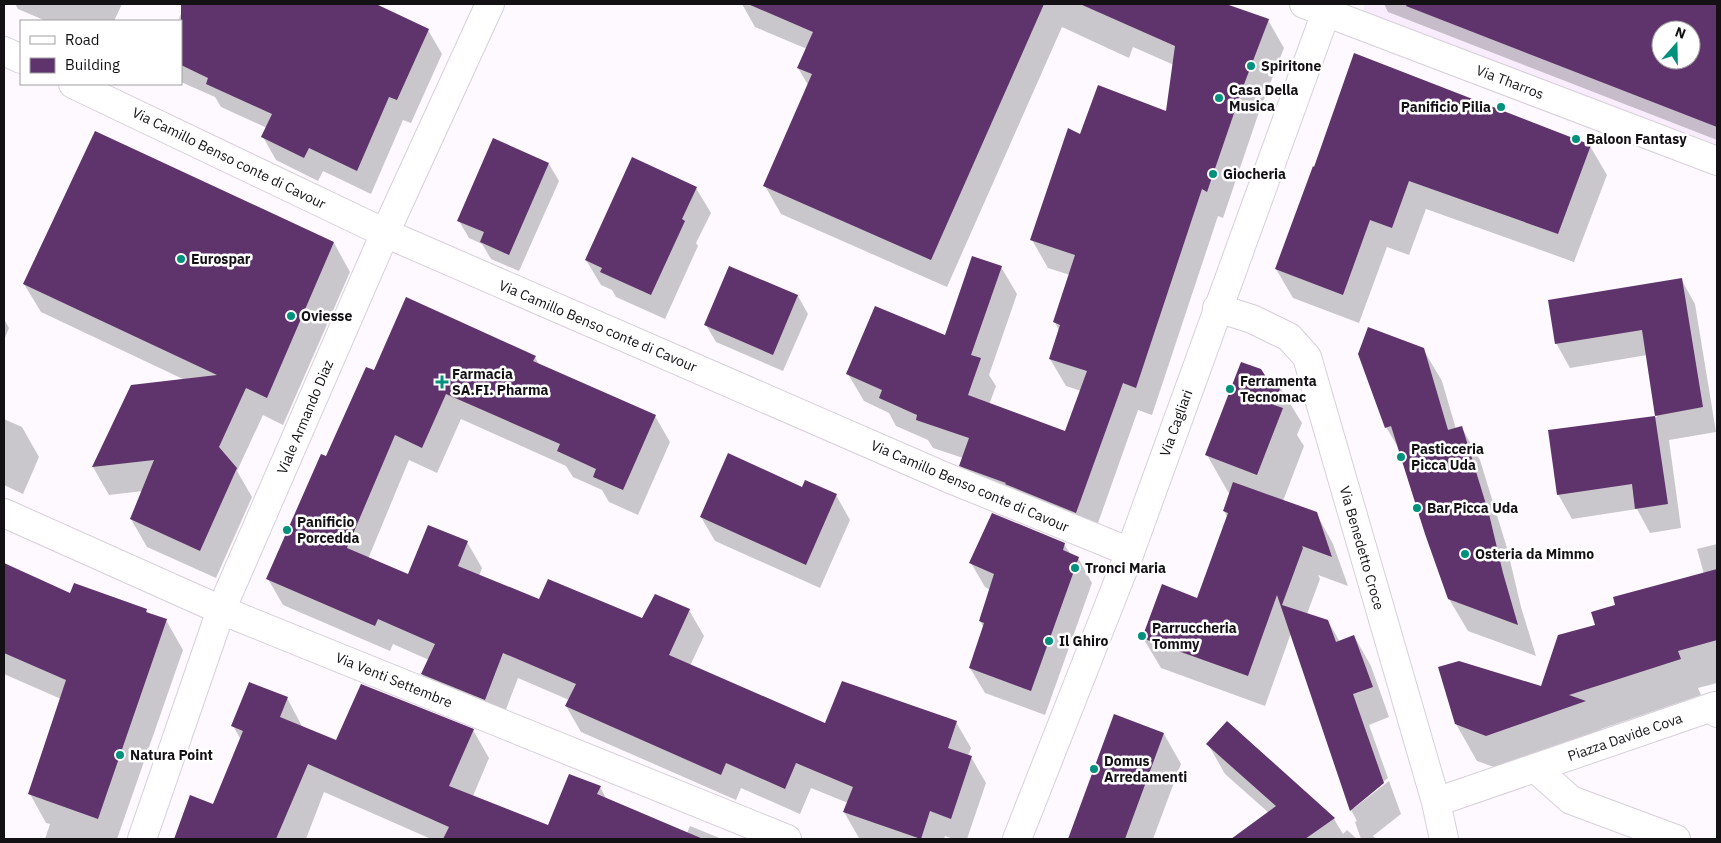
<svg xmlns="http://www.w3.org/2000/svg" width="1721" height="843" viewBox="0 0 1721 843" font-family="'IBM Plex Sans',sans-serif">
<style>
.built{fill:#f9ecfd;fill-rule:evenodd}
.shadow{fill:#0003;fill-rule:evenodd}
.building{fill:#5f336c;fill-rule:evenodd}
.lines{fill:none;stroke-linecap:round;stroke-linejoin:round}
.minor-casing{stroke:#d7d0d9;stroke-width:30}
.major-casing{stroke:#d7d0d9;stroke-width:30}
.minor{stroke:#fff;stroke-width:28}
.major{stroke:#fff;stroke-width:28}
.poi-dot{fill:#00917c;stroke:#fff;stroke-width:2}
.labels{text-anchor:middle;stroke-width:5;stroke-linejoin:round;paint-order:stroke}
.poi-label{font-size:14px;font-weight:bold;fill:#131114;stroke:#fff;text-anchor:start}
.street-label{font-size:14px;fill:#131114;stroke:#fff}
</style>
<rect width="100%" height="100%" fill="#fdf9ff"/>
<path class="built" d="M1365,4H1717V152L1360,17ZM1661,30H1691V60H1661Z"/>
<path class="shadow" d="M15,4H122L114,21H46L18,9Z
M186,4H234L255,13L259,4H373L428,30L442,54L411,123L403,120L371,194L323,171L318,181L276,160L263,137L267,128L221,107L215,97L181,82V28L183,24L179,18Z
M742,4H1223L1268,20L1284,48L1258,115L1223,218L1218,216L1152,415L1138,410L1092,540L976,493L960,465L963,458L933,448L928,440L896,426L889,413L864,401L848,374L946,337L1001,267L1017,294L989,375L996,386L989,405L1066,433L1081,391L1066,386L1050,359L1059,331L1055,322L1070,275L1048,268L1032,240L1081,136L1167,112L1174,65L1133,47L1129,58L1062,27L947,287L781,214L765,186L808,85L798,68L807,49L755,27Z
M1384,4H1627L1643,10L1645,4H1717V140L1388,12ZM1661,30H1691V60H1661Z
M95,132L334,243L350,272L283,425L263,415L237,471L252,497L216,578L147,547L131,519L143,491L109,495L93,467L132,386L185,380L41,312L24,284Z
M1590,146L1607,175L1574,262L1426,209L1409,255L1387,247L1359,323L1293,298L1276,269L1314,168Z
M549,164L559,181L519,271L491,259L482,244L469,238L459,221Z
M696,188L711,213L696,243L698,246L665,319L616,297L612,290L601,285L586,260Z
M730,267L798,296L808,314L783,371L716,342L706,325Z
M1681,279L1695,304L1716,432L1669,440L1681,528L1650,533L1637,509L1572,519L1558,494L1550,431L1657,417L1647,355L1570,368L1556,343Z
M4,319L9,328L4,340Z
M1423,349L1442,381L1456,429L1462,428L1480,460L1507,548L1521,607L1536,656L1468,631L1449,599L1402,454L1386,427Z
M535,357L539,365L655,416L670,442L638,515L609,502L602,490L573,477L566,466L461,419L437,473L409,460L368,559L409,576L467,542L482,568L479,576L540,601L643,619L689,610L704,636L690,666L825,725L956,722L971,748L968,756L971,757L986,783L967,839H953L945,836L944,839H864L859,838L844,812L848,803L811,788L800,814L741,788L736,800L581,732L566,706L569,700L518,678L500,725L437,700L422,674L429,660L393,644L390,651L283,605L268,579L327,458L374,372Z
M1267,381L1280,387L1302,423L1297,435L1304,446L1283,501L1316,513L1333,544L1348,586L1318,575L1320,579L1307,614L1328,621L1340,642L1354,636L1371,666L1389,717L1369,725L1388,778L1354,805V808L1389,781L1401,814L1373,836L1376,839H1361L1355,822L1357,821L1351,810L1291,633L1265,706L1161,668L1143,638L1198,600L1228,518L1224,511L1230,493L1228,492L1207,455Z
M4,419L22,427L39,457L23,494L4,485Z
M803,488L836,495L850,520L820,588L715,541L701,517Z
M1064,544L1071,555L1078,558L1092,583L1045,715L985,693L970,668L984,628L980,621L990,590L985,587L971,563Z
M1717,544V683L1698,688L1701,695L1601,729L1606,738L1508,772L1477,761L1456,724L1541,688L1597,625L1704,574L1697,549Z
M4,565L70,594L146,610L149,615L166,620L183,650L117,839H45L50,824L46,823L30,794L61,699L4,674Z
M287,698L303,728L337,742L473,730L489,758L473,796L548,827L600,787L607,800L687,833L690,826L722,839H431L324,792L306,839H176L191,796L214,805L241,740L233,726Z
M1115,716L1164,734L1181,764L1153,839H1069Z
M1227,723L1334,819L1343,834L1347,830L1357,839H1233L1269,813L1225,774L1208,744Z"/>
<path class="building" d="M181,4H376L429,29L397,100L389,97L357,171L309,148L304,158L261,137L272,114L206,84L208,78L181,65Z
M748,4H1044L931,260L763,186L812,74L797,68L813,32Z
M1080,4H1226L1269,19L1243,87L1207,192L1202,189L1136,388L1123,383L1076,513L1005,484L1006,483L959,466L969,438L916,420L917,415L879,398L882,390L846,374L875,306L945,335L972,256L1002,266L971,355L981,358L968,395L1065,431L1087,371L1049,359L1060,325L1053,322L1075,255L1030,240L1068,128L1080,134L1098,85L1166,111L1175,46Z
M1407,4H1717V127L1406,6ZM1661,30H1691V60H1661Z
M1354,53L1591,145L1558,234L1409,181L1392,228L1370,220L1343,295L1275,269L1313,166L1314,167Z
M95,131L334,242L267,398L246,388L219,447L237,468L200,551L130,519L154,460L92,467L131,385L217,375L23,284Z
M493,138L549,163L509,255L480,242L484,232L457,221Z
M632,157L697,187L682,219L685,221L651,295L600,272L602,268L585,260Z
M729,266L798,295L773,355L704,325Z
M1682,278L1703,407L1655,416L1642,330L1555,344L1548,300Z
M406,297L536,356L533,361L656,415L623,490L593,477L596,469L557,451L560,444L446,394L422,448L395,435L347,548L408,574L428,525L468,541L458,566L539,599L548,579L642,618L655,594L690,609L669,655L825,723L842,681L957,721L948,748L972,756L951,819L930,811L921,839L843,812L853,787L796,763L785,789L726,763L721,775L565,706L576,684L503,653L485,700L421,674L435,644L378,619L375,626L266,579L321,454L326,456L366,367L374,370Z
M1368,327L1424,348L1448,430L1462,426L1489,514L1503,573L1518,625L1448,599L1425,534L1391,426L1385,428L1358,354Z
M1241,362L1261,369L1268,380L1281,386L1274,405L1283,408L1257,475L1205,455Z
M1655,416L1668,504L1635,509L1632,484L1557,495L1548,430Z
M728,453L802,487L805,480L837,494L806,565L700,517Z
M1233,482L1317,512L1332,557L1302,546L1303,548L1282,605L1328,620L1336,642L1354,635L1373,687L1353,694L1384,783L1350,811L1277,595L1248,676L1142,638L1162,584L1197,598L1228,513L1223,511Z
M992,513L1065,543L1063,550L1079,557L1031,691L969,668L984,623L979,621L994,574L969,563Z
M4,563L70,593L74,583L147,609L146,612L167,619L98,819L28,794L66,680L4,653Z
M1717,569V640L1678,651L1681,659L1569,695L1586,701L1486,736L1455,724L1438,667L1459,661L1541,686L1558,635L1595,625L1591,612L1615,605L1613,597Z
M249,682L288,697L280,717L336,740L361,684L474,729L449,786L548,825L569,774L601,786L597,794L703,839H443L449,827L308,764L276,839H174L190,795L213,804L243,731L231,726Z
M1114,714L1164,733L1125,839H1068Z
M1227,721L1335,818L1305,839H1231L1276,806L1206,744Z"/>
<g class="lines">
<g class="minor-casing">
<path id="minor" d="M1304,4L1717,161
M4,51L21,59
M73,84L385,233L948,478L1130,552
M1217,308L1252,319L1289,337L1307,357L1436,802L1444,839
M4,513L221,610L787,839
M1535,768L1571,800L1676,839
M1436,802L1715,706L1717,713
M142,839L221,610L385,233L490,4"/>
</g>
<g class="major-casing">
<path id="major" d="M1017,839L1130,552L1329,4"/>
</g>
<use href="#minor" class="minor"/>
<use href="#major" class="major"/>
</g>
<g class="poi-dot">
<circle cx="1251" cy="66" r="5"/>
<circle cx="1219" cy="98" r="5"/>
<circle cx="1501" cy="107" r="5"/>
<circle cx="1576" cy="139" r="5"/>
<circle cx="1213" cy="174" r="5"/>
<circle cx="181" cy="259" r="5"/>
<circle cx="291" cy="316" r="5"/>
<path d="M439.5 374.5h5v5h5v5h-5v5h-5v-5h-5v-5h5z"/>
<circle cx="1230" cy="389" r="5"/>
<circle cx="1401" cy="457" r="5"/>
<circle cx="1417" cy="508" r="5"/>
<circle cx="287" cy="530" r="5"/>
<circle cx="1465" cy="554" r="5"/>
<circle cx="1075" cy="568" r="5"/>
<circle cx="1142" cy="636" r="5"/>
<circle cx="1049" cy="641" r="5"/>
<circle cx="120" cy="755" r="5"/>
<circle cx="1094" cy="769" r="5"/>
</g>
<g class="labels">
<g class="poi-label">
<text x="1261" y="71">Spiritone</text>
<text x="1229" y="95">Casa Della<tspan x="1229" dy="16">Musica</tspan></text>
<text x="1491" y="112" text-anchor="end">Panificio Pilia</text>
<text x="1586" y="144">Baloon Fantasy</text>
<text x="1223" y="179">Giocheria</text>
<text x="191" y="264">Eurospar</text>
<text x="301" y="321">Oviesse</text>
<text x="452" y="379">Farmacia<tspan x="452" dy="16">SA.FI. Pharma</tspan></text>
<text x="1240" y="386">Ferramenta<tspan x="1240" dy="16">Tecnomac</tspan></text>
<text x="1411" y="454">Pasticceria<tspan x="1411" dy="16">Picca Uda</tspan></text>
<text x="1427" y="513">Bar Picca Uda</text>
<text x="297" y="527">Panificio<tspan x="297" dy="16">Porcedda</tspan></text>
<text x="1475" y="559">Osteria da Mimmo</text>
<text x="1085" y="573">Tronci Maria</text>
<text x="1152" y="633">Parruccheria<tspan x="1152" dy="16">Tommy</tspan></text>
<text x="1059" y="646">Il Ghiro</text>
<text x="130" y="760">Natura Point</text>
<text x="1104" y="766">Domus<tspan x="1104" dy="16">Arredamenti</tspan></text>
</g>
<g class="street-label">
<text transform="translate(1510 82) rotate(21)" y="5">Via Tharros</text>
<text transform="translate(229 158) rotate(26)" y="5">Via Camillo Benso conte di Cavour</text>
<text transform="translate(598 326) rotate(23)" y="5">Via Camillo Benso conte di Cavour</text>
<text transform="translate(305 417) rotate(-67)" y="5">Viale Armando Diaz</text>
<text transform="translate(1176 423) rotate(-70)" y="5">Via Cagliari</text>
<text transform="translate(970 486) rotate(23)" y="5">Via Camillo Benso conte di Cavour</text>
<text transform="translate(1362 548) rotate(74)" y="5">Via Benedetto Croce</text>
<text transform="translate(394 680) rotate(22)" y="5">Via Venti Settembre</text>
<text transform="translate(1625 737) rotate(-19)" y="5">Piazza Davide Cova</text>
</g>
</g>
<rect width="1721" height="843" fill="none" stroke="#131114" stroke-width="10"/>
<rect x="20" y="20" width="162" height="65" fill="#ffffff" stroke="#a1a0a1"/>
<rect x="30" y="36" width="25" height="8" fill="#ffffff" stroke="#a1a0a1"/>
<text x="65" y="45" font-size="15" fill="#131114">Road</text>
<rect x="30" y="58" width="25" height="15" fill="#5f336c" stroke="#a1a0a1"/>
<text x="65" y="70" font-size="15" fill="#131114">Building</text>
<g transform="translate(1676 45) rotate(20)"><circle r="24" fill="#ffffff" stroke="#a1a0a1"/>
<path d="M0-4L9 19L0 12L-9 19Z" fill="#00917c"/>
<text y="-8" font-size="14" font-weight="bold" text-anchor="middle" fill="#131114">N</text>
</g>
</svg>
